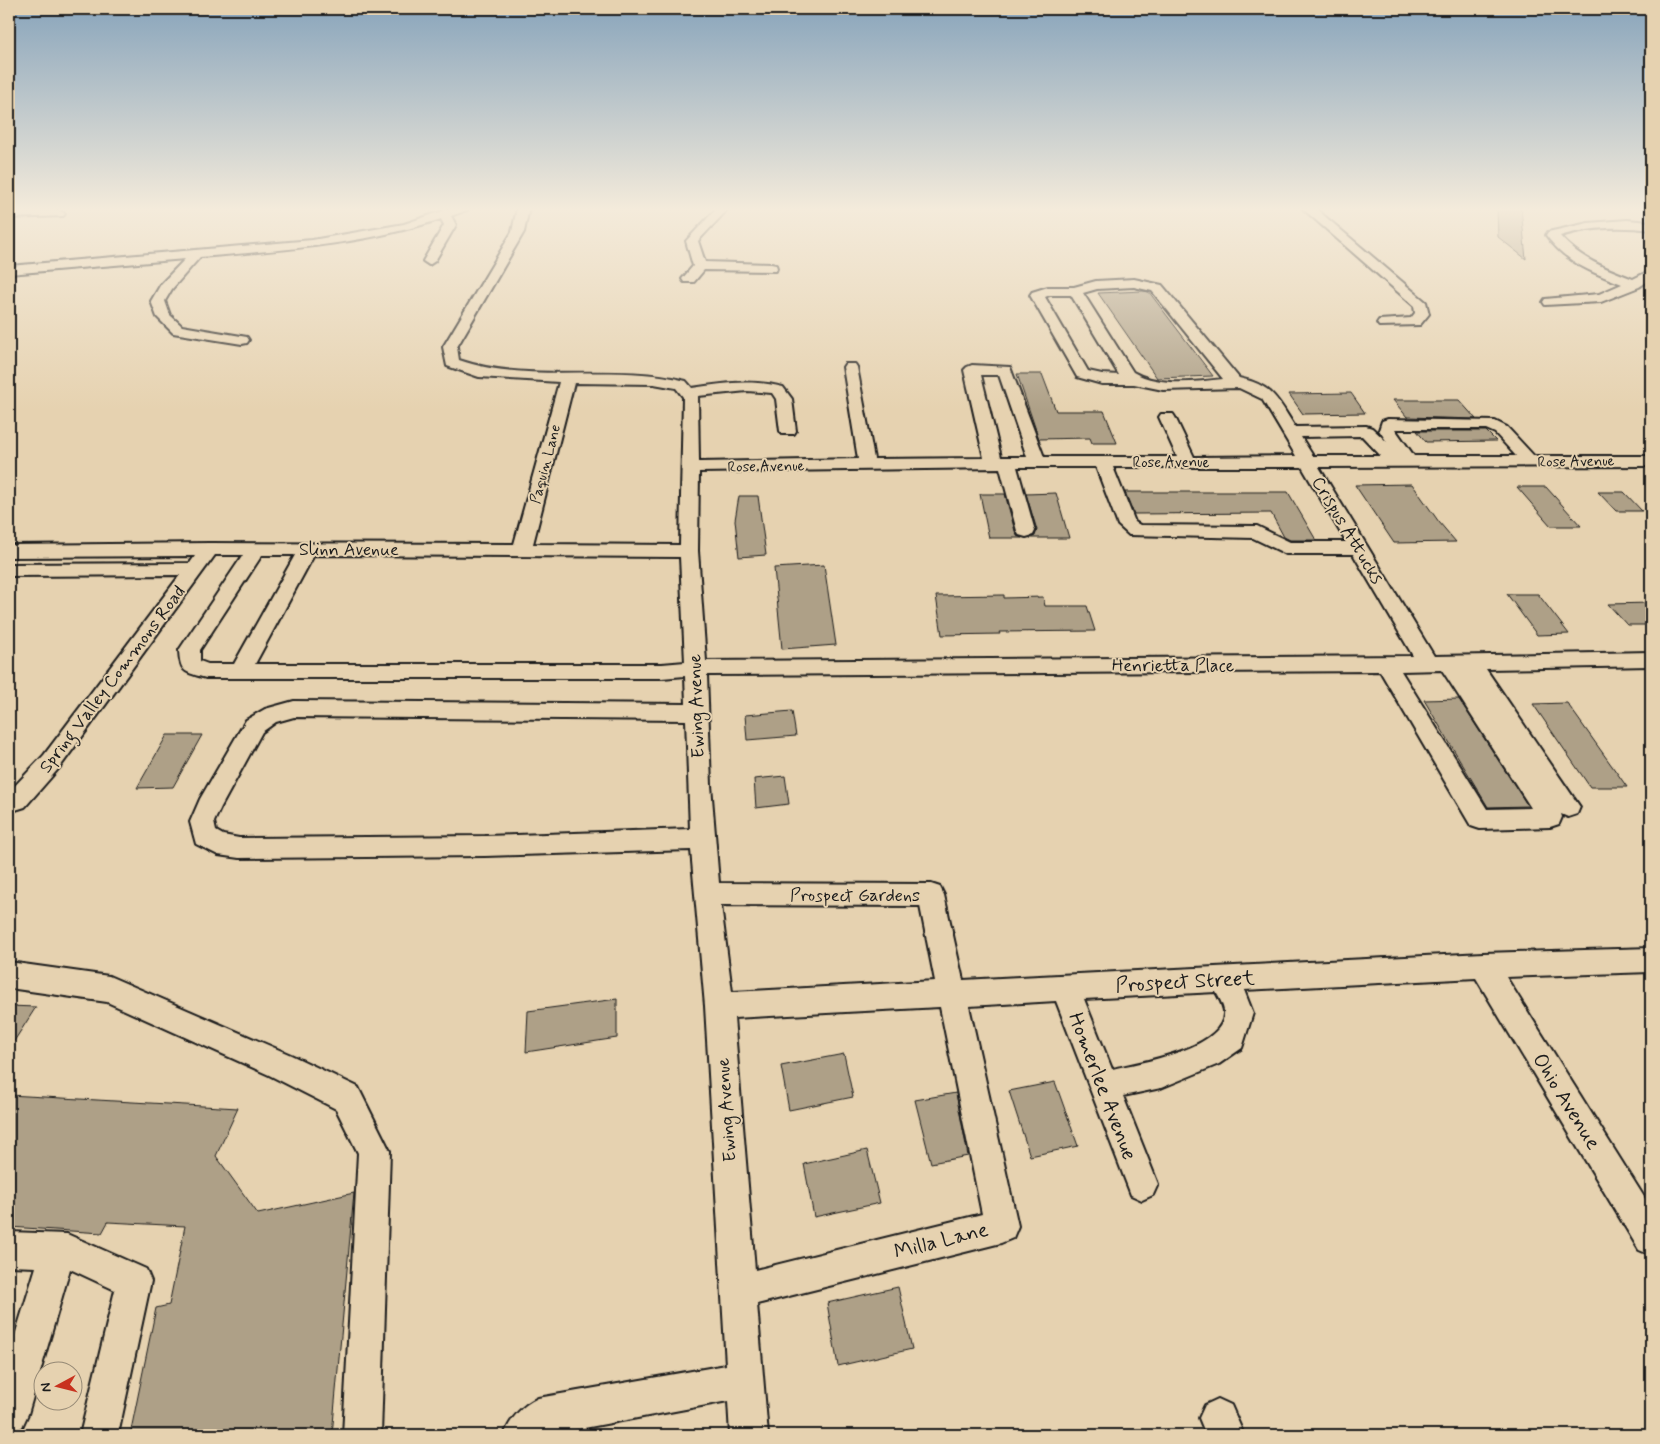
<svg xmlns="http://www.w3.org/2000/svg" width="1660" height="1444" viewBox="0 0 1660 1444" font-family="Mynerve,sans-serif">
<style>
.building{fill:#aea087;stroke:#1c1c1c}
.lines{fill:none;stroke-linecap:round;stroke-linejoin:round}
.minor-casing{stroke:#1c1c1c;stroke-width:4}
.minor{fill:#e6d2b0;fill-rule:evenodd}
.labels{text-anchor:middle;stroke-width:4;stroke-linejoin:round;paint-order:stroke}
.far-street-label{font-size:15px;fill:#1c1c1c;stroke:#e6d2b0}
.street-label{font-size:18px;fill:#1c1c1c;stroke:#e6d2b0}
.near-street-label{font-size:21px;fill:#1c1c1c;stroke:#e6d2b0}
</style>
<rect width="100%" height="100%" fill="#e6d2b0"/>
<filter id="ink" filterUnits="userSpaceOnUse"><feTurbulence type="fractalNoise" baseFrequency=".02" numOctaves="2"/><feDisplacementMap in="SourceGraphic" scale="10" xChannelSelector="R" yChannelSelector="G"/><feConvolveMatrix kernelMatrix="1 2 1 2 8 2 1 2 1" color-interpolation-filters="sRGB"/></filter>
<g filter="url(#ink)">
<path class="building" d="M1497,208H1521L1526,259L1498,237Z
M1143,291L1149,292L1213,376L1157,378L1098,293Z
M1017,374H1042L1056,411H1104L1117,443H1092L1090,438L1039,439Z
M1351,393L1365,413L1303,414L1289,394Z
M1393,400H1459L1476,419L1407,417Z
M1417,431H1486L1496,441L1426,442Z
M1412,484L1439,522L1456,542L1394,543L1355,485Z
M1517,487H1546L1581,526H1551Z
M1125,492H1288L1316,540H1290L1284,537L1271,513L1134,514Z
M1598,492H1624L1642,511H1616Z
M1056,493L1069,538H1030L1035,536L1037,530L1026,494Z
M980,494H1005L1015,531L1017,536L1022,538H989Z
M739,496H758L766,555L739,557L735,520Z
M824,565L836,645L782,649L774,568Z
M1507,594H1538L1569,634L1537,635Z
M1004,595V598L1043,597L1045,606H1087L1095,631L999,632L1000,634L942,635L936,596Z
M1651,603V625H1627L1608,604Z
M1459,699L1528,806L1488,807L1424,700Z
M1567,703L1627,787H1590L1533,704Z
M792,711L796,736L747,740L745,715Z
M167,735H202L173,787L137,788Z
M785,776L789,804L756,808L754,779Z
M617,999V1038L526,1052L528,1011Z
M9,1006L36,1007L9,1049Z
M844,1054L853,1097L789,1110L781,1066Z
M1055,1082L1078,1146L1030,1156L1009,1091Z
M956,1093L968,1156L931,1163L915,1100Z
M9,1095L238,1108L216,1156L258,1214L354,1193L332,1435H130L156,1308L169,1305L185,1226L108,1222L102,1233L9,1227Z
M867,1150L880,1203L814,1217L804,1164Z
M898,1287L912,1349L838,1366L827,1303Z"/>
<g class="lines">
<g class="minor-casing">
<path id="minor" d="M452,208H469L467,210L451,216L456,225L435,261L429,265L423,261L444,225L441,219C363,245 281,250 200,257L172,289L165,301L170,315L182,326L247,337L249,340L247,343L242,344L173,333L157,317L151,301L161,284L185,259L9,274V266L312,240L404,224Z
M517,208H529L524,232L457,347L459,360C532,385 613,362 686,381L692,388C723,383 753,379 783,387L792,399L796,431L794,434H782L780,431L776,399L772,393L747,391L698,396L699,462L858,459L843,367L845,364H855L857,367L874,459L984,458L964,370L967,367L972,365L1010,367L1044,457H1177L1159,417L1161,414H1173L1175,417L1194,457L1296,456L1262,399L1239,388L1163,390L1134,384H1102L1077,377L1030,295L1032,292L1048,287H1074L1096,281L1134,279L1162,285L1239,378C1273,385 1278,400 1295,427L1366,426L1372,428L1387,442L1379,430L1382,421L1388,419L1495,421L1507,427L1534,456H1651V466L1319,467L1434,656L1651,652V666L1486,669L1580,807L1577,814L1568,817L1561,814L1562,817L1559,824L1550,827L1480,829L1471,826L1380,671L707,675L711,785L719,883L931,884L940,887L944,895L963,980L1483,953L1651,948V972L1506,977L1651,1208V1255L1639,1250L1476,978L1244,990L1253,1013L1242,1048L1219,1064L1161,1088L1123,1096L1158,1184L1153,1195L1142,1200L1131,1195L1056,1001L969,1006L1018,1226L1013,1238L1001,1243L757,1304L768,1435H730L728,1401L547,1435H504C511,1418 521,1406 538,1398L726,1365L705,1006L691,850L485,856L239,858L218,855L196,844L190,822L200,799L246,720L265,709L294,701L686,704L685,676L662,678H206C185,672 180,673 179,650L243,555H215L60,767L25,807L9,812V792L44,755L180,575L9,576V564L190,563L195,556L9,557V545L210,543L514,544L559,382L479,377L447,366L443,347L512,232ZM1134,287L1152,291L1223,379C1194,382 1159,387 1133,372L1083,293L1097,289ZM1050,295H1071L1119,375L1102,374L1088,371L1045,297ZM981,375H999L1027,457H1001ZM574,383L654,384L676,388L683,397L680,545L533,544ZM1395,429H1486L1495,433L1516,456H1414ZM1362,436L1381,456H1313L1301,437ZM1017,467H1096L1118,525L1129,535L1253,538L1286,554H1353L1413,656L706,661L698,551L699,472L1000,468L1017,531L1019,535L1026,537L1033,535L1035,531ZM1113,467H1302L1346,542H1290L1257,526L1140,525L1135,522ZM262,555H295L234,664H208L200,661V650ZM314,555L680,557L685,662L662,664H255ZM1442,670L1531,808L1487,809L1401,671ZM294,717L686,720L690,829L485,836L239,838L223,835L216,831L214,822L221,807L262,732L276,722ZM721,905L920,906L935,981L732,992ZM1216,992C1219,998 1225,1007 1224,1014C1223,1049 1139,1063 1112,1069L1084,999ZM940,1007L982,1214L755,1270L734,1018Z
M717,208H729L698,241L705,262L771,264L776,265L777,268L776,271L704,270L694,282H684L682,279L693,266L686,241Z
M1302,208H1315L1426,302L1429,314L1420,325L1379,326L1377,323L1379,320L1411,318L1415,313L1414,306Z
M59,210L65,214L63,216L9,218V211Z
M1627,220L1651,222V230C1621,226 1590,227 1560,236C1580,259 1605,268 1633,279L1651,270V279L1639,287L1601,302L1545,305L1543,302L1545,299L1599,294L1622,284C1593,273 1565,262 1546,235L1548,232L1588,223Z
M9,962L109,976L291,1055L358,1087L390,1151L381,1435H343L358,1153L336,1109L269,1075L107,1002L9,988Z
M9,1232L67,1234L146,1269L151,1281L118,1435H80L115,1290L70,1269L28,1414L22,1427L9,1432V1355L36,1267L9,1266Z
M1218,1399L1231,1405L1244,1435H1206L1199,1418L1205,1405Z"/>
</g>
<use href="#minor" class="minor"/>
</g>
</g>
<linearGradient id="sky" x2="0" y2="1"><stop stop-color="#88a4bb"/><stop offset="0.51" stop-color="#f4ebdb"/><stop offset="1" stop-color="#f4ebdb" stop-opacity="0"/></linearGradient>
<rect width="1660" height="410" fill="url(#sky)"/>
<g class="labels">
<g class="far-street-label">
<text transform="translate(1576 461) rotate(-1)" y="5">Rose Avenue</text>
<text x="1171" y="467">Rose Avenue</text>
<text transform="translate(545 464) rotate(-75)" y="5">Paquin Lane</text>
<text transform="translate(766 466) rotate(-1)" y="5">Rose Avenue</text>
</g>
<g class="street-label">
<text transform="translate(1348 530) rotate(59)" y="6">Crispus Attucks</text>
<text x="349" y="555">Slinn Avenue</text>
<text x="1173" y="671">Henrietta Place</text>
<text transform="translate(112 679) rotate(-53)" y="6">Spring Valley Commons Road</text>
<text transform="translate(696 706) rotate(-92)" y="6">Ewing Avenue</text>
<text x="855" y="901">Prospect Gardens</text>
<text transform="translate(726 1110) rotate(-94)" y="6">Ewing Avenue</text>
</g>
<g class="near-street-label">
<text transform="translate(1185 981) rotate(-3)" y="7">Prospect Street</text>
<text transform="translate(1103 1086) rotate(69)" y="7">Homerlee Avenue</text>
<text transform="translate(1567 1101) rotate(58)" y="7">Ohio Avenue</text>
<text transform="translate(941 1240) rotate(-14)" y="7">Milla Lane</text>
</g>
</g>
<rect width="1660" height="1444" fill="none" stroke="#e6d2b0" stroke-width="30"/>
<rect x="15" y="15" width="1630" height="1414" fill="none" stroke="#1c1c1c" stroke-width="2" filter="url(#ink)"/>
<g transform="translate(58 1386) rotate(263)"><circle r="24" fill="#e6d2b0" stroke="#958975"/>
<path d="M0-4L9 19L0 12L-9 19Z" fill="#c8321e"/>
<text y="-8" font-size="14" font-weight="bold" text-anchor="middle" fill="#1c1c1c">N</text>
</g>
</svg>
